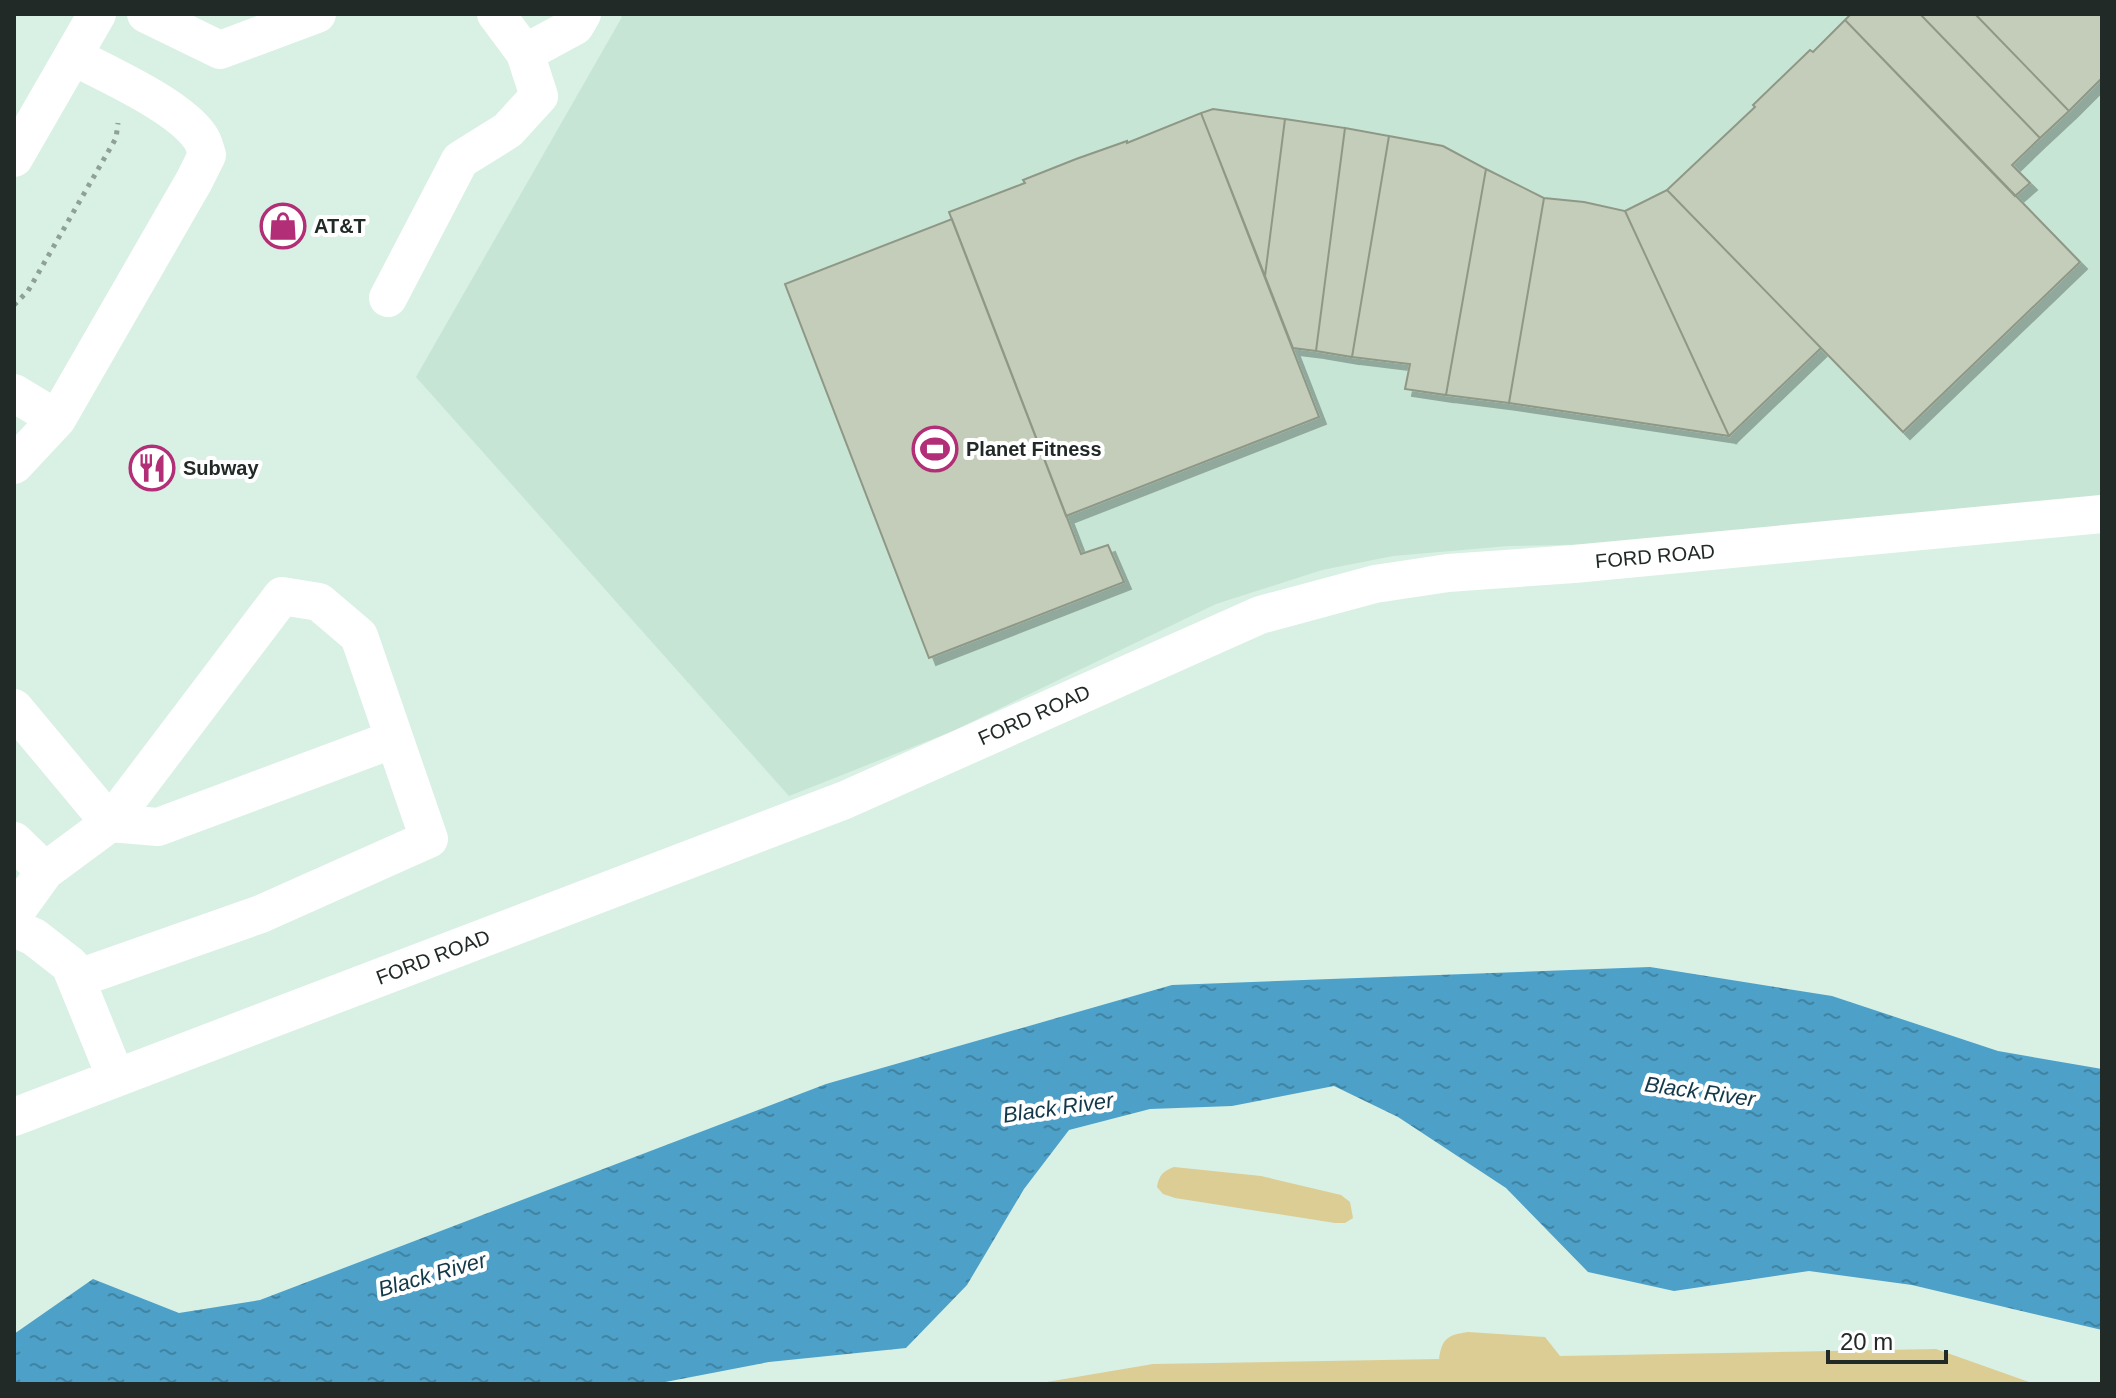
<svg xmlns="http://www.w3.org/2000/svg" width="2116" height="1398" viewBox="0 0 2116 1398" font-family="Arial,sans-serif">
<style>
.built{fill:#c6e5d5}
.green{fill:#dccd95}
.water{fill:url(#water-ripples)}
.building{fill:#c3cdb9;stroke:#8f9886;stroke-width:2;filter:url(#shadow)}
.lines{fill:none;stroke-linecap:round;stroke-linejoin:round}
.path{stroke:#8ea097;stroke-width:5;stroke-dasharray:4 6;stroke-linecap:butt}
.minor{stroke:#fff;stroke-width:38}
.labels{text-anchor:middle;stroke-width:8;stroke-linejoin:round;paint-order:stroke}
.poi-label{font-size:20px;font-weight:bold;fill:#212a26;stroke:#fff;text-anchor:start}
.street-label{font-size:20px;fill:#212a26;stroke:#fff}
.water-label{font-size:22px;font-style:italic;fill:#123849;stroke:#fff}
</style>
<defs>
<pattern id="water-ripples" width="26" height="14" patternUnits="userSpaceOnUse" patternTransform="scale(2)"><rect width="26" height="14" fill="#4da0c8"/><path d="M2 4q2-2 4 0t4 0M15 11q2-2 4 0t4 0" fill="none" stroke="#4083a2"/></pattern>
<filter id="shadow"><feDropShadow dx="7" dy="7" stdDeviation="0" flood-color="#0004"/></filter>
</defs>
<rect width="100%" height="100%" fill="#d9f0e4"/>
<path class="built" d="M618,14H2102V499L1652,543L1508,546L1393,556L1322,570L1216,604L953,731L789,796L416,377L622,17Z"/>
<path class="green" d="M1174,1167L1261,1176L1341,1195L1350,1202L1353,1218L1345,1223H1335L1175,1198L1163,1194L1157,1187C1159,1175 1163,1171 1174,1167Z
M1468,1332L1545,1337L1560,1356L1936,1349L2035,1384H1035L1153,1364L1439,1359C1442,1338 1448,1335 1468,1332Z"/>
<path class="water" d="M1650,967L1832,996L1998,1051L2102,1069V1330L1912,1285L1809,1271L1674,1291L1588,1272L1506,1188L1398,1117L1334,1086L1232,1106L1150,1109L1069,1130L1024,1189L967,1285L906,1348L769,1362L655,1384H14V1334L93,1279L179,1313L260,1300L826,1084L1172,985Z"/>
<path class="building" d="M1851,14H1920L2040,138L2012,165L2030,183L2015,196L1845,20Z
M1920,14H1975L2069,111L2040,138Z
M1975,14H2102V78L2069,111Z
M1845,20L2080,262L1903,432L1667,190L1755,107L1753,105L1810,50L1813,52Z
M1213,109L1285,119L1265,276L1201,113Z
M1201,113L1319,417L1066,516L949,212L1025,183L1023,180L1076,159L1127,141V143Z
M1285,119L1345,128L1316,351L1293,348L1265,276Z
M1345,128L1389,136L1352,357L1316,351Z
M1389,136L1443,146L1486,169L1446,395L1405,389L1410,364L1352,357Z
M1486,169L1544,198L1509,403L1446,395Z
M1667,190L1821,348L1729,436L1625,211Z
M1544,198L1584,202L1625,211L1729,436L1509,403Z
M952,219L1081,554L1108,545L1124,582L929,658L785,284Z"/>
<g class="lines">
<path class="path" d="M14,305L28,291L116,138L118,123"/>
<path class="minor" d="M146,14L220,50L317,14
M525,53L575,26L582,14
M14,158L97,14
M388,298L460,160L508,130L539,96L525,53L496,14
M14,393L57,419
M14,465L57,419L194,181L207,155C205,149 204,142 200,137C178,105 108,75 73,56
M14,708L110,823L158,827L394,739
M14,841L45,871
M14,914L45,871L110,823L282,596L319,602L359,636L429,839L261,914L76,979
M14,928L34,937L70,965L116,1078
M14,1117L845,800L1260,615L1375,584L1448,573L1574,564L2102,514"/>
</g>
<defs>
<g id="shop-ring" transform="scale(2.3)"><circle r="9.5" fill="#fff" stroke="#b22e76" stroke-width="1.5"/><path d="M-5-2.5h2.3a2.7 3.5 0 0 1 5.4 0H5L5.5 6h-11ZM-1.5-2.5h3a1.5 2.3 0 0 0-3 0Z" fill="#b22e76"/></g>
<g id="stadium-ring" transform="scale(2.3)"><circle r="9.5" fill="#fff" stroke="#b22e76" stroke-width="1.5"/><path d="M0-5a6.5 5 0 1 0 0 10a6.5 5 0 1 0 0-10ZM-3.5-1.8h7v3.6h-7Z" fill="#b22e76"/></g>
<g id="restaurant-ring" transform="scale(2.3)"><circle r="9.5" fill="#fff" stroke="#b22e76" stroke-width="1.5"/><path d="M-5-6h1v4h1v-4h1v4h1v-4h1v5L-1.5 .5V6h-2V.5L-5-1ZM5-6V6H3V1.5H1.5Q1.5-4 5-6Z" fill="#b22e76"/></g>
</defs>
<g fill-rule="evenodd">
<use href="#shop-ring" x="283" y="226"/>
<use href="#stadium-ring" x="935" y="449"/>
<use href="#restaurant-ring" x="152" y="468"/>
</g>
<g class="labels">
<g class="poi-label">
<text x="314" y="233">AT&amp;T</text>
<text x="966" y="456">Planet Fitness</text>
<text x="183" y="475">Subway</text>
</g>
<g class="street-label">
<text transform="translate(1655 556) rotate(-5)" y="7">FORD ROAD</text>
<text transform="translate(1034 715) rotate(-24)" y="7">FORD ROAD</text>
<text transform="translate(433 957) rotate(-21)" y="7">FORD ROAD</text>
</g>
<g class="water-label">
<text transform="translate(1700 1091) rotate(8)" y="8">Black River</text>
<text transform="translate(1058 1107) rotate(-8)" y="8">Black River</text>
<text transform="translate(432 1274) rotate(-16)" y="8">Black River</text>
</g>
</g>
<rect width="2116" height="1398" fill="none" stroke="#212a26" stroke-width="32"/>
<path d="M1828 1350v12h118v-12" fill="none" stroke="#212a26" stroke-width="4"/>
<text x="1840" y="1350" font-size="24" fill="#212a26" stroke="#ffffff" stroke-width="6" paint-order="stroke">20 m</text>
</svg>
